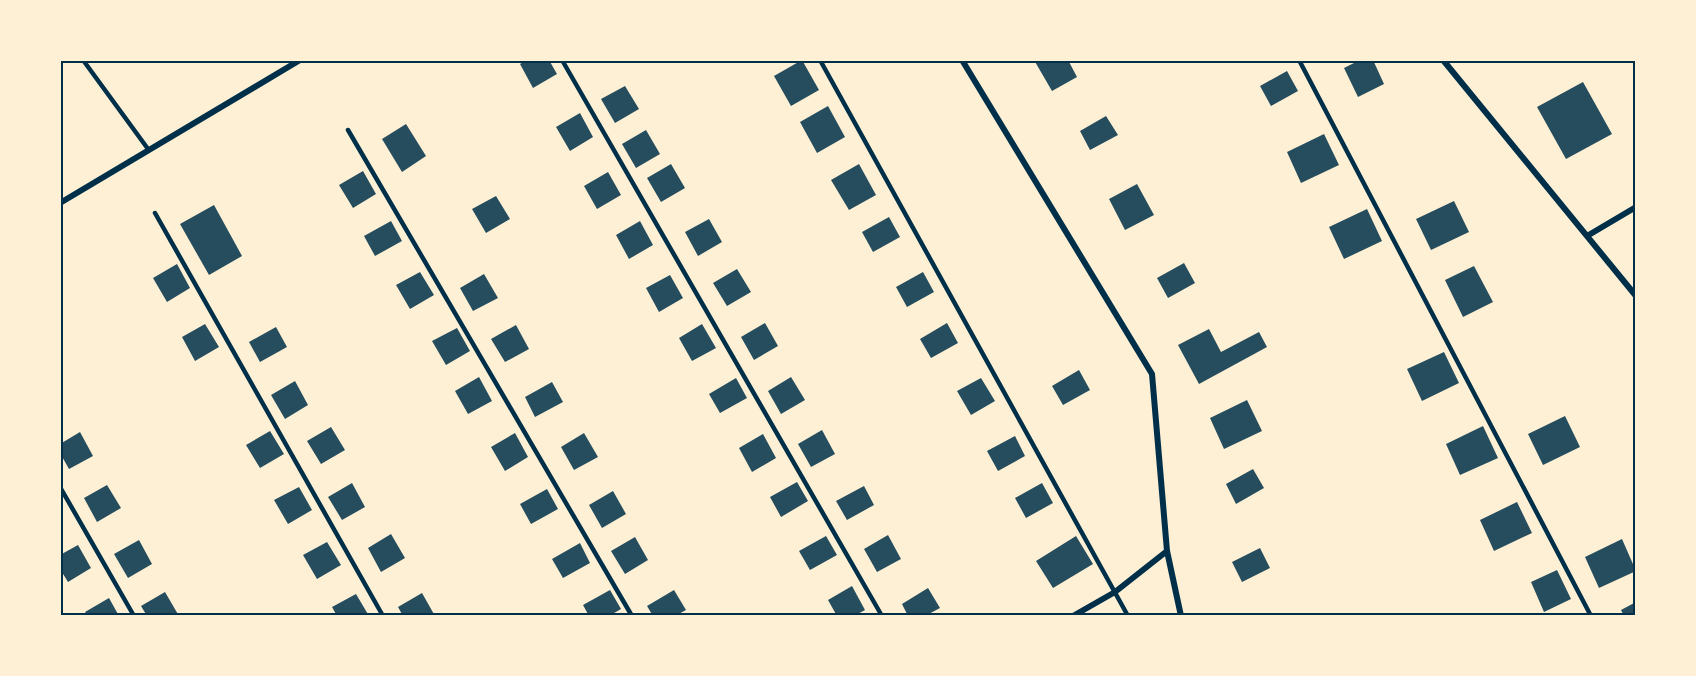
<svg xmlns="http://www.w3.org/2000/svg" width="1696" height="676" viewBox="0 0 1696 676" font-family="Helvetica,sans-serif">
<style>
.building{fill:#264d5e}
.lines{fill:none;stroke-linecap:round;stroke-linejoin:round}
.service{stroke:#003049;stroke-width:4.5}
.minor{stroke:#003049;stroke-width:6}
.neatline{fill:none;stroke:#003049;stroke-width:2}
</style>
<rect width="100%" height="100%" fill="#fdf0d5"/>
<path class="building" d="M527,60H549L557,74L533,88L520,64Z
M802,60L819,90L791,106L774,76Z
M1034,60H1068L1077,77L1052,91Z
M1360,60H1373L1384,84L1358,97L1344,68Z
M1287,71L1298,91L1271,106L1260,86Z
M1583,82L1612,134L1566,159L1537,107Z
M625,86L639,109L615,123L601,99Z
M828,106L845,137L817,153L800,122Z
M580,113L593,137L570,151L556,127Z
M1106,116L1118,135L1090,150L1080,131Z
M406,124L426,156L402,172L382,139Z
M646,130L660,154L636,168L622,144Z
M1324,134L1339,165L1301,183L1287,152Z
M671,164L685,188L661,202L647,178Z
M859,164L876,195L849,210L831,180Z
M363,171L376,194L353,208L339,185Z
M608,172L621,195L597,209L584,186Z
M1137,184L1154,215L1125,230L1109,199Z
M496,196L510,219L486,233L472,209Z
M1454,201L1469,232L1431,250L1416,219Z
M214,205L242,256L209,275L180,224Z
M1367,209L1382,241L1344,259L1329,227Z
M889,217L900,237L873,252L862,232Z
M709,219L722,242L698,256L685,232Z
M391,221L402,241L375,256L364,236Z
M640,221L653,245L629,259L616,235Z
M1184,263L1195,283L1168,298L1157,278Z
M177,264L190,288L167,302L153,278Z
M1474,266L1493,302L1463,317L1445,280Z
M737,269L751,292L727,306L713,283Z
M420,272L434,295L410,309L396,285Z
M923,272L934,292L907,307L896,287Z
M484,274L498,298L473,311L460,288Z
M670,275L683,298L659,312L646,288Z
M765,323L778,346L754,360L741,337Z
M947,323L958,343L931,358L920,339Z
M205,324L219,347L195,361L182,337Z
M702,324L716,348L692,361L679,338Z
M516,325L529,349L505,362L491,339Z
M276,327L287,347L260,362L249,342Z
M457,328L470,351L446,365L432,341Z
M1209,329L1221,352L1259,332L1267,347L1199,384L1178,345Z
M1444,352L1459,383L1422,401L1407,369Z
M1079,370L1090,390L1063,405L1052,386Z
M479,377L492,401L468,414L455,391Z
M791,377L805,400L781,414L768,391Z
M736,378L747,398L720,413L709,394Z
M981,378L995,401L971,415L957,391Z
M295,381L308,405L285,419L271,395Z
M552,382L563,402L535,417L525,397Z
M1247,400L1262,431L1224,449L1210,418Z
M1565,416L1580,447L1543,465L1528,434Z
M1483,426L1498,458L1460,475L1446,444Z
M331,427L345,450L321,464L307,441Z
M822,430L835,454L811,467L798,444Z
M270,431L284,454L260,468L246,445Z
M80,432L93,456L69,469L60,453V444Z
M515,433L528,457L505,471L491,447Z
M584,433L598,457L574,470L561,447Z
M763,434L776,458L752,472L739,448Z
M1015,436L1025,456L998,471L987,451Z
M1253,469L1264,488L1236,504L1226,484Z
M797,482L808,501L781,517L770,497Z
M352,483L365,507L342,520L328,497Z
M1042,483L1053,503L1026,518L1015,498Z
M107,485L121,508L97,522L84,498Z
M864,486L874,505L847,520L836,501Z
M299,487L312,510L288,524L274,500Z
M547,489L558,509L531,524L520,504Z
M613,491L626,514L602,528L589,505Z
M1517,502L1532,533L1494,551L1480,520Z
M391,534L405,558L381,572L368,548Z
M888,535L901,559L877,572L864,549Z
M826,536L837,555L810,570L799,551Z
M1076,536L1093,564L1053,588L1036,561Z
M635,537L648,560L625,574L611,551Z
M1622,539L1636,571L1599,588L1585,557Z
M139,540L152,564L128,578L114,554Z
M327,542L341,565L317,579L303,555Z
M580,543L590,563L563,578L552,559Z
M78,545L91,568L68,582L60,569V555Z
M1260,548L1270,568L1242,582L1232,562Z
M1557,570L1571,599L1544,612L1531,582Z
M852,586L865,610L854,616H837L828,600Z
M928,588L940,608L925,616H908L902,604Z
M610,590L621,609L609,616H589L583,605Z
M674,590L686,610L675,616H653L647,606Z
M165,592L179,616H147L141,606Z
M422,593L435,616H403L398,607Z
M356,594L369,616H337L332,607Z
M109,598L119,616H88L85,612Z
M1636,602V616H1624L1621,610Z"/>
<g class="lines">
<path class="service" d="M83,60L148,149
M562,60L882,616
M820,60L1128,616
M1299,60L1591,616
M348,130L632,616
M155,213L383,616
M60,487L134,616"/>
<path class="minor" d="M962,60L1152,374L1167,551L1181,616
M1443,60L1636,296
M60,203L300,60
M1587,236L1636,207
M1073,616L1115,592L1167,551"/>
</g>
<rect width="1696" height="676" fill="none" stroke="#fdf0d5" stroke-width="123"/>
<rect x="62" y="62" width="1572" height="552" class="neatline"/>
</svg>
